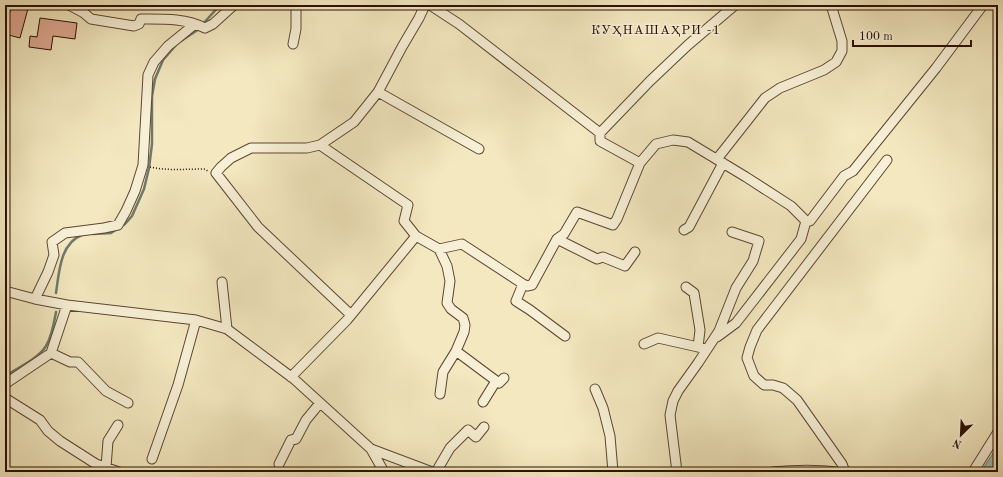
<svg xmlns="http://www.w3.org/2000/svg" width="1003" height="477" viewBox="0 0 1003 477" font-family="'Old Standard TT',serif">
<style>
.water{fill:#9bc0b3;stroke:#6f7a6b}
.lines{fill:none;stroke-linecap:round;stroke-linejoin:round}
.stream{stroke:#6f7a6b;stroke-width:2.5}
.building{fill:#dfa993;stroke:#2c1000}
.minor-casing{stroke:#5e4630;stroke-width:11}
.path{stroke:#2c1000;stroke-width:1.5;stroke-dasharray:1 2;stroke-linecap:butt}
.minor{stroke:#f7f0d6;stroke-width:9}
.labels{text-anchor:middle;stroke-width:3.5;stroke-linejoin:round;paint-order:stroke}
.quarter-label{font-size:13px;letter-spacing:1px;fill:#2c1000;stroke:#f7f0d6}
</style>
<rect width="100%" height="100%" fill="#f3e8c0"/>
<filter id="stains"><feTurbulence type="fractalNoise" baseFrequency=".005" numOctaves="4"/><feColorMatrix values="0 0 0 0 .2 0 0 0 0 .09 0 0 0 0 .02 0 0 0 .5 -.17"/></filter>
<radialGradient id="worn" r=".72"><stop offset=".6" stop-color="#630" stop-opacity="0"/><stop offset="1" stop-color="#630" stop-opacity=".3"/></radialGradient>
<path class="water" d="M998,446V472H981L982,470Z"/>
<g class="lines">
<path class="stream" d="M202,25L220,5
M181,41L199,29
M93,234L111,233L125,224L132,216L144,189L149,168L152,144V96L155,79L163,60L176,45
M56,293C59,273 60,243 82,235
M5,376C18,368 38,359 46,346C52,336 54,323 56,312"/>
</g>
<path class="building" d="M12,5H29L20,38L5,34V27Z
M40,18L77,23L75,39L53,36L51,50L29,47L30,36L37,37Z"/>
<g class="lines">
<g class="minor-casing">
<path id="minor" d="M69,5L84,13L91,19L134,26L139,24L141,19C163,19 185,18 205,28L213,24L234,5
M430,5L459,24L600,133V141L640,163
M293,44L296,29V5
M378,92L479,149
M600,133L650,81L688,45L735,5
M320,145L408,205L404,221L416,236L439,249L462,244L523,284L527,286L532,285L557,239L564,234L577,212L613,225L617,219L640,163L656,144L673,140L688,142L746,177L791,206L806,221H810L844,176L853,171L936,68L983,5
M717,159L765,98L780,88L824,70L836,62L842,51V41L831,5
M684,230L689,227L723,163
M557,239L597,259L603,257L625,266L635,252
M439,249L447,266L450,281L447,303L451,309L463,318L465,325L464,332L456,351L499,383L504,378
M222,282L227,329
M523,284L516,301L530,310L565,336
M686,287L694,293L700,330L698,347
M5,291L35,299L67,305L196,320L227,329L294,379L371,449L432,472
M35,299L48,272L54,255L52,242L65,233L104,228L118,225L126,211L135,191L143,165L148,75L154,62L168,46L195,24
M351,315L258,227L216,173L221,167L231,158L251,148H307L320,145L354,122L378,92L402,47L419,18L425,5
M717,337L736,323L801,239L806,221
M644,344L658,338L707,349
M51,353L70,362H78L106,391L128,403
M291,377L347,320L416,236
M5,384L51,353L67,305
M595,389L603,408L610,436L613,472
M440,394L443,372L456,351
M5,398L40,420L48,431L60,441L96,464L119,472
M483,402L496,381
M371,449L384,472
M152,459L178,385L196,320
M279,464L291,440L296,439L306,420L320,403
M106,467L108,441L118,425
M436,472L450,448L468,430L476,437L484,427
M677,472L670,415L673,401L678,391L698,363L719,331L736,288L753,261L759,241L732,232
M773,472C794,470 814,469 835,472
M845,472L842,464L797,400L783,388L773,385H764L754,376L747,358L750,347L757,330L887,160
M973,472L998,432"/>
</g>
<path class="path" d="M150,167C168,171 186,169 204,169L208,171"/>
<use href="#minor" class="minor"/>
</g>
<g class="labels">
<g class="quarter-label">
<text x="656" y="34">КУҲНАШАҲРИ -1</text>
</g>
</g>
<rect width="1003" height="477" fill="none" stroke="#f3e8c0" stroke-width="20"/>
<rect x="6" y="6" width="991" height="465" fill="none" stroke="#2c1000" stroke-width="2"/>
<rect x="10" y="10" width="983" height="457" fill="none" stroke="#2c1000"/>
<g transform="translate(961 435) rotate(204)" stroke="#f7f0d6" stroke-width="3" paint-order="stroke">
<path d="M0-3L7 15L0 10L-7 15Z" fill="#2c1000"/>
<text y="-6" font-size="11" font-weight="bold" text-anchor="middle" fill="#2c1000">N</text>
</g>
<path d="M853 40v6h118v-6" fill="none" stroke="#2c1000" stroke-width="2"/>
<text x="859" y="40" font-size="12" fill="#2c1000" stroke="#f7f0d6" stroke-width="3" paint-order="stroke">100 m</text>
<rect width="100%" height="100%" filter="url(#stains)"/>
<rect width="100%" height="100%" fill="url(#worn)"/>
</svg>
